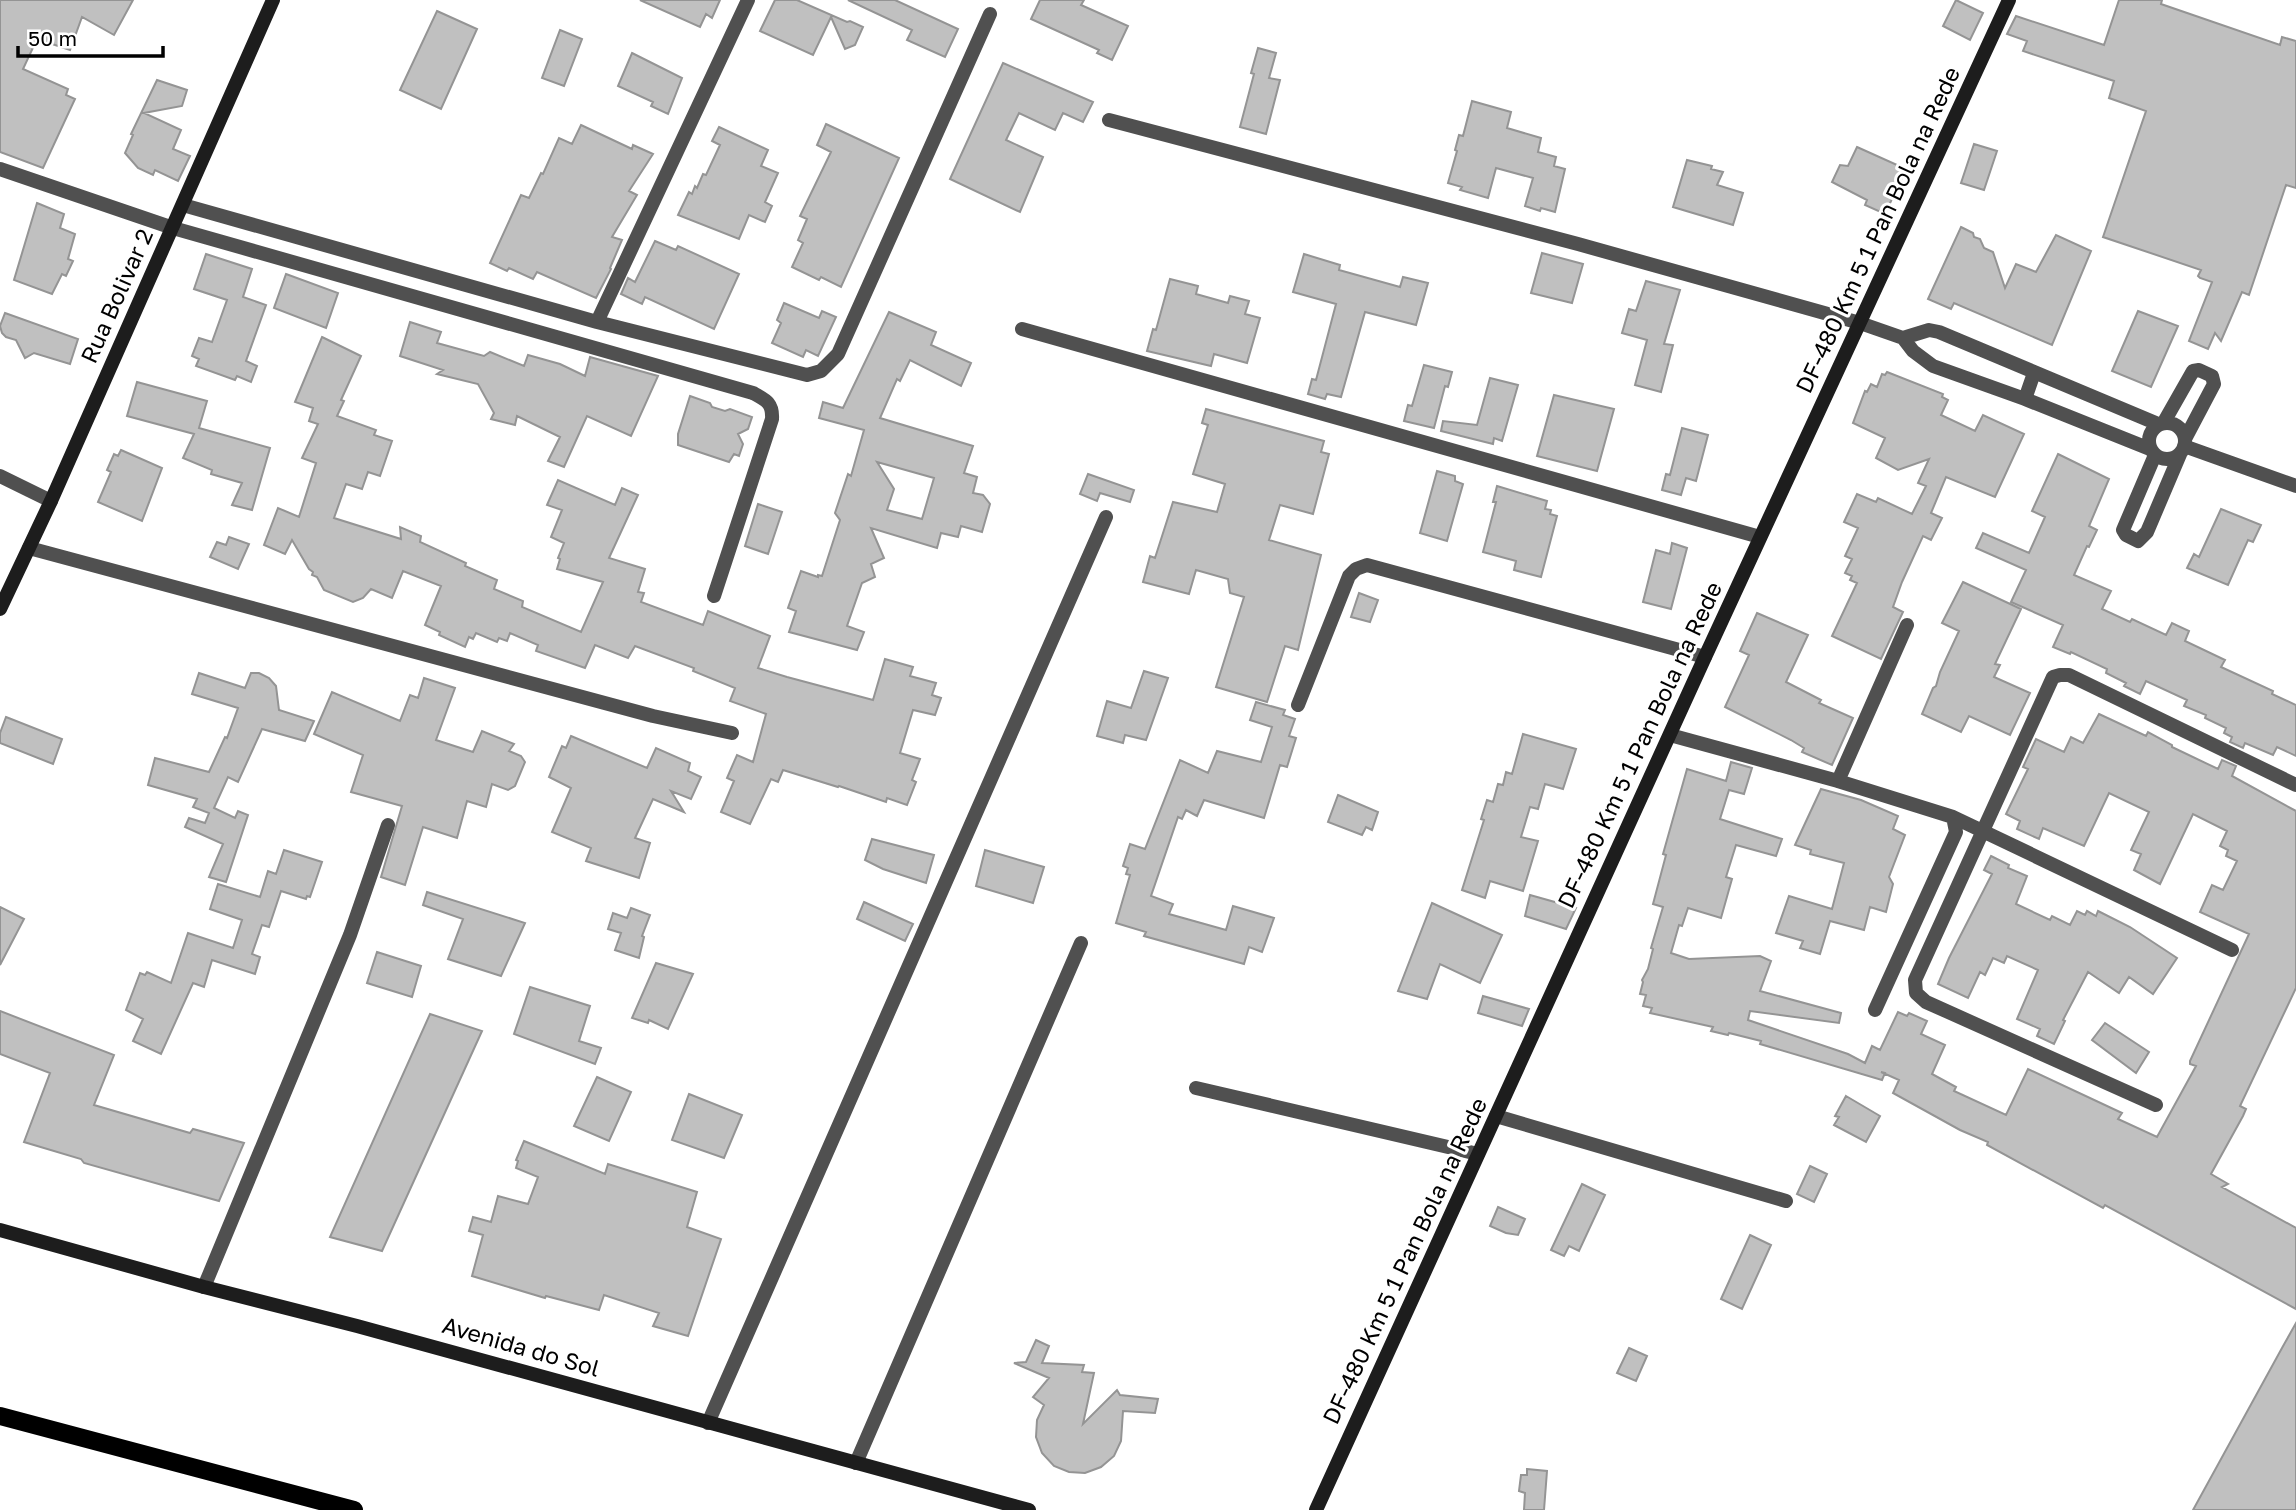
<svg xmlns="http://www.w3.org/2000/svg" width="2296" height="1510" viewBox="0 0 2296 1510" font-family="'Golos Text',sans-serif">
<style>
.building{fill:#c0c0c0;stroke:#949494;stroke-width:2;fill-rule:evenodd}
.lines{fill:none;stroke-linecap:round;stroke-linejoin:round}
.street{stroke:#505050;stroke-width:14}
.secondary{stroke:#1d1d1d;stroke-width:14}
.primary{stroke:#000;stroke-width:18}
.labels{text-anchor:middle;stroke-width:6;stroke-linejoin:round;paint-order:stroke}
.street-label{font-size:23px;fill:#000;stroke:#fff}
</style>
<rect width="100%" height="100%" fill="#fff"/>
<path class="building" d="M0,0H133L114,35L82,17L70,50L37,39L23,69L68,89L66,95L75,99L43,168L0,152Z
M640,0H720L712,18L706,14L700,27Z
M775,0H797L847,22L850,21L863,27L855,45L845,49L831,17L813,55L760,31Z
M848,0H895L958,29L945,57L907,40L912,30Z
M1040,0H1084L1081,5L1128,26L1112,60L1097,53L1099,50L1031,19Z
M1956,0L1983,13L1970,40L1943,26Z
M2119,0H2162L2161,4L2280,45L2282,37L2296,41V188L2286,185L2249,295L2242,292L2221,341L2215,333L2208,349L2189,341L2212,282L2200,278L2198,276L2201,270L2103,237L2146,111L2109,98L2114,81L2023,51L2027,41L2007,34L2016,16L2104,45Z
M437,11L477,29L441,109L400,90Z
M560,30L582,39L564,86L542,78Z
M1258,48L1276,53L1269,78L1280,80L1266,134L1240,127L1254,74L1251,73Z
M632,53L682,78L668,114L651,106L653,102L618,86Z
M1003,63L1093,102L1083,122L1063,113L1055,130L1019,113L1006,140L1043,157L1020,212L950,179Z
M157,80L187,90L182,106L144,113L181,130L173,149L190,156L178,181L155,170L153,175L138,168L125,153L133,135L131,134Z
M1472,101L1511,112L1507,128L1541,138L1538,152L1556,157L1554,166L1565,169L1555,212L1541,208L1540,211L1525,206L1533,178L1496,168L1488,198L1460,190L1462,187L1448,183L1457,151L1455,150L1459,135L1463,136Z
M826,124L899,158L841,287L821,277L819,280L792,267L803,243L798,240L807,219L800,216L831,152L817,145Z
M581,125L632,149L633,145L653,154L629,191L637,195L612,237L622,240L610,268L611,269L596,298L537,272L533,279L509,268L507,271L490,263L521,195L529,198L541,173L543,174L559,138L572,144Z
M719,127L768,150L761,166L778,173L765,202L772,206L765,222L749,215L739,239L678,215L689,192L692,194L695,186L697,188L703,174L706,175L720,145L712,141Z
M1974,144L1997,151L1984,190L1961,183Z
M1857,147L1906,169L1885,214L1865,205L1867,200L1832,182L1840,165L1848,166Z
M1687,160L1712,166L1711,169L1723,172L1717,185L1743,193L1733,225L1673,207Z
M37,203L64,214L60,228L75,234L68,259L73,261L66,276L62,274L52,294L14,280Z
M1961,227L1973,233L1974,237L1980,239L1984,248L1993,252L2005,288L2016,264L2036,272L2056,235L2091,251L2052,345L1954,303L1951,309L1928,299Z
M655,241L676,250L678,246L739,274L714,329L645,297L642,304L621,294L628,278L635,282Z
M1542,253L1583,264L1572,303L1531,293Z
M206,254L252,269L243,297L266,305L246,361L257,366L251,382L237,376L235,380L196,366L199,359L192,356L199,338L212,342L227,300L194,289Z
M1304,254L1340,265L1339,270L1400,287L1403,277L1428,283L1416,325L1365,312L1341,397L1327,394L1325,399L1308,394L1312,379L1316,380L1336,304L1293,292Z
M286,274L338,293L326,328L274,308Z
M1170,279L1198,286L1196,294L1228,303L1230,296L1249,301L1245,314L1260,318L1247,363L1214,354L1211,366L1147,351L1153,329L1156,330Z
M1646,281L1680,290L1664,344L1673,345L1661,392L1635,385L1647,340L1622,333L1629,309L1636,311Z
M784,303L819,318L822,311L836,317L818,356L806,350L803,357L772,343L781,323L777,320Z
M2138,311L2178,326L2151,387L2112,371Z
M889,312L936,332L931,345L971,363L961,386L910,360L900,381L897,379L880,418L973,446L964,473L977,477L973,493L983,495L990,504L982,532L961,526L958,537L941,533L937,548L871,528L884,558L871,564L875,577L862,583L847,626L864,632L857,650L789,632L796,611L788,608L801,571L818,577V575L822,576L840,520L835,513L848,474L851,476L864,430L819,418L823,402L843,408ZM877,462L934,478L922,519L887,510L894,489Z
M5,313L78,339L70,364L34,353L25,358L16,340L6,337L2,333L0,326Z
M410,322L441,332L437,343L484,356L490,352L524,366L528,355L560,364L585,376L590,357L658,376L631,436L587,416L564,467L548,461L560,437L517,416L515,425L491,419L494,413L478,384L437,374L443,370L400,356Z
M322,337L361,356L341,400L344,401L337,416L376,430L374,435L392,441L380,476L368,472L362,489L346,484L334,518L401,539L400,527L421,536L420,542L466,563L465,566L497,580L494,589L523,601L522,607L581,632L603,582L557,569L560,559L558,558L564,543L551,537L562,510L547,505L558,480L615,505L622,488L638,495L609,558L645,569L638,592L644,593L641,602L703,625L708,611L770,636L758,668L787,677L873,700L885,659L913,667L910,676L936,683L932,695L941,698L935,715L913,710L900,753L920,759L912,780L916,782L907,805L887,798L886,802L839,786L838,787L783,770L778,782L771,779L750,824L721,812L734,781L727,778L737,755L753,762L766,714L730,701L735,688L693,671L694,668L635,646L628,658L595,645L585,668L536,651L538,645L510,633L507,641L499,638L497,642L476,633L473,639L469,637L465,647L439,635L440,632L425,625L441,586L403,571L392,598L371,589L363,598L353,602L324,590L317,577L312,575L313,572L309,569L292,540L285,554L264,545L278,508L299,517L316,463L302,458L318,424L309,421L313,408L295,402Z
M1424,365L1452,372L1448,387L1445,386L1434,428L1404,421L1408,405L1412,406Z
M1887,372L1943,394L1942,397L1948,400L1941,415L1975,431L1983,415L2024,434L1995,497L1946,477L1931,513L1942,518L1931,540L1923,536L1902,582L1893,607L1903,612L1881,659L1832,636L1857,583L1850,580L1852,576L1845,573L1852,559L1845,556L1858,528L1844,522L1857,494L1876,502L1878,498L1912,514L1926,486L1918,483L1929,459L1898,470L1876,458L1885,438L1853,423L1865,391L1867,392L1871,384L1877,387L1882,374L1885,375Z
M1490,378L1518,385L1502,441L1494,438L1493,444L1441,431L1443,421L1477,425Z
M137,382L207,401L199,428L270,448L252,510L232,505L242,483L211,474L212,470L183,458L194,434L127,416Z
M1554,395L1614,409L1597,471L1537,456Z
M690,396L710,403L712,407L725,411L730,409L752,417L748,429L738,434L743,444L739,456L734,454L729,462L678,445V434Z
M1206,409L1324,441L1321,452L1329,454L1313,514L1280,505L1269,540L1321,555L1298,650L1285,646L1267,702L1216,687L1244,597L1230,593L1228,579L1196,570L1189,594L1143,582L1150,556L1155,558L1173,502L1217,512L1225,484L1193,474L1208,425L1202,423Z
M1682,428L1708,435L1696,481L1686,478L1681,495L1662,490L1666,474L1670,475Z
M121,450L162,468L142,521L98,502L111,472L107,470L114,454L118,456Z
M2058,454L2109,479L2089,526L2097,530L2089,547L2087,546L2074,575L2111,591L2102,609L2130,622L2132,619L2166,635L2172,623L2189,631L2185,641L2225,660L2221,667L2273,691L2272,694L2296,705V756L2277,747L2273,755L2245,743L2243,748L2230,742L2232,737L2224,733L2226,728L2205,718L2206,715L2184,706L2187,700L2146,681L2140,694L2124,686L2126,683L2106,673L2107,669L2071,652L2070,654L2053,647L2063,625L2011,602L2026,570L1976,548L1983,533L2029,553L2045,517L2032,511Z
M1437,471L1455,476V481L1463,484L1447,541L1420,533Z
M1088,474L1134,490L1130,502L1100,493L1097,501L1080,494Z
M1497,486L1547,501L1545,509L1551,510L1550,514L1557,516L1541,577L1514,570L1516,561L1483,552L1496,502H1493Z
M758,504L782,512L768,554L745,546Z
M2221,509L2261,525L2253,542L2248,540L2228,585L2187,568L2194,554L2199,557Z
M229,537L249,544L238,569L210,557L217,542L226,545Z
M1672,543L1687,548L1671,609L1643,602L1656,550L1670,554Z
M1963,582L2021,609L1995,664L2000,665L1994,677L2030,693L2010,735L1969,716L1961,732L1922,714L1933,688L1936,686L1940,672L1959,631L1942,623Z
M1359,593L1378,600L1370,622L1351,617Z
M1757,613L1808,635L1786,682L1821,700L1819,703L1853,718L1832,765L1802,752L1804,748L1791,740L1725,707L1749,655L1740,651Z
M1144,671L1168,678L1146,740L1125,735L1123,743L1097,736L1107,701L1131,708Z
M199,673L245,688L251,673H259L269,678L276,686L279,710L314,721L305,741L262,729L238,782L228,777L214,808L235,818L238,811L248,815L226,882L209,877L223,844L185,827L189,818L205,823L209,813L193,807L197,799L148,785L155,758L209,772L225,737L227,738L238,708L192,694Z
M424,678L455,688L436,740L473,752L482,731L514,744L509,751L521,756L525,762L515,786L508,790L492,784L486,807L467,801L457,838L423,827L405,885L381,877L402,806L351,792L363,755L314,734L332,692L400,721L410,695L418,698Z
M1256,702L1285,710L1283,715L1295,719L1289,736L1296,738L1287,767L1280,765L1264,818L1204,800L1197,816L1186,810L1182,819L1178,817L1151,896L1173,904L1169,914L1226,930L1233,906L1274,918L1262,952L1249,947L1244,964L1144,936L1146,932L1116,923L1130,875L1126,874L1128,868L1123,866L1130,844L1145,849L1180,760L1208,773L1217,751L1261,762L1272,727L1250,720Z
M2099,714L2146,736L2148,732L2172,745V747L2218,769L2222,760L2236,766L2232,776L2296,811V988L2240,1106L2246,1109L2243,1116L2211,1174L2228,1184L2222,1187L2296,1228V1309L2105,1205L2103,1208L1987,1145L1988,1142L1960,1130L1893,1093L1899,1080L1881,1072L1885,1073L1882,1080L1760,1044L1761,1041L1729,1033L1728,1035L1711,1031L1713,1027L1650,1013L1652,1008L1643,1006L1646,995L1640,994L1643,982L1642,980L1648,969L1653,949L1651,948L1663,907L1653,904L1666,855L1663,854L1687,769L1726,781L1731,762L1752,768L1744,794L1729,790L1720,819L1782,839L1776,856L1736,845L1726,877L1732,879L1721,918L1688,908L1682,926L1679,925L1671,953L1689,959L1760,956L1771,961L1760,991L1841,1013L1839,1023L1750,1011L1748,1020L1848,1054L1865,1063L1872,1046L1880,1050L1898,1012L1907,1016L1909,1013L1927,1021L1921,1034L1945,1045L1932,1074L1956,1087L1954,1091L2006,1115L2028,1069L2122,1113L2118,1119L2157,1137L2196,1066L2190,1064V1061L2249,934L2200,912L2212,885L2223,890L2237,861L2226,856L2228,850L2220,846L2227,831L2193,814L2160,884L2134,870L2141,854L2131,850L2149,812L2109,793L2084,846L2043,828L2039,839L2017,829L2020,821L2006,814L2028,769L2023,767L2036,739L2064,752L2071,737L2083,743Z
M6,717L62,739L53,764L0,743V733Z
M1523,734L1576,749L1563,789L1545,784L1538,809L1530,807L1521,837L1538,841L1523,891L1490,881L1485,898L1462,890L1484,820L1481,819L1487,800L1493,802L1498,784L1503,785L1506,772L1512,774Z
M571,736L647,768L656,748L690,763L688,771L701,777L691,799L671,791L684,812L653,799L635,838L650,843L639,878L586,861L591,848L552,832L571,788L549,777L562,746L566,748Z
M1821,789L1861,800L1898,816L1893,829L1905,835L1889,877L1893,884L1886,912L1870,907L1864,930L1830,921L1820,954L1800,948L1803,941L1776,933L1789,896L1832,909L1844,863L1810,854L1811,850L1795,845Z
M1338,795L1378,812L1372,830L1366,827L1362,835L1328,822Z
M872,839L934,855L926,883L883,869L865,860Z
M284,850L322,862L310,897L307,896L306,899L281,891L269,927L262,925L252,954L260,957L255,974L212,960L204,987L193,983L161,1054L133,1041L143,1019L126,1010L140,973L145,975L147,972L171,983L188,933L233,948L242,920L210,909L218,884L260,897L268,871L276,874Z
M985,850L1044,867L1033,903L976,886Z
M1991,856L2009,865L2008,868L2027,876L2016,904L2050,920L2052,916L2070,925L2077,911L2085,915L2087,911L2096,916L2098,911L2130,927L2177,958L2153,994L2129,977L2119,993L2088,972L2063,1020L2065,1021L2054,1044L2037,1036L2040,1029L2017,1019L2038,970L2007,956L2004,963L1993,958L1985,975L1980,972L1968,998L1938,984L1949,958L1992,874L1984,870Z
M427,892L525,923L501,976L448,959L463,919L423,905Z
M1530,895L1576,908L1566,929L1525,916Z
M864,902L913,924L905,941L857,919Z
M1432,903L1502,935L1480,983L1440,964L1427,999L1398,991Z
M0,907L24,919L0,965Z
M631,908L650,915L642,936L644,937L639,958L615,950L621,933L608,929L613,913L627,918Z
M377,952L421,966L412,997L367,983Z
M656,963L693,974L668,1029L649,1020L648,1023L632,1018Z
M530,987L590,1006L579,1041L601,1048L595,1064L514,1034Z
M1483,996L1529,1009L1522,1026L1478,1013Z
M0,1011L114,1055L94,1105L190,1133L193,1129L244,1143L219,1201L84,1163L81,1159L24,1142L50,1073L0,1054Z
M430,1014L482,1031L382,1251L330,1237Z
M2105,1023L2149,1052L2136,1073L2092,1040Z
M597,1077L631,1092L609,1141L574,1126Z
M689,1094L742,1115L724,1158L672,1140Z
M1846,1096L1880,1116L1866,1142L1834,1125L1839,1117L1835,1116Z
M524,1141L605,1174L608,1164L697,1192L687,1227L721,1239L688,1336L653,1326L659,1313L604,1295L599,1310L546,1296L545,1298L472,1276L483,1235L469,1231L473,1217L491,1222L498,1196L528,1204L538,1177L516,1168L518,1161L516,1160Z
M1810,1166L1827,1174L1814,1202L1797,1194Z
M1582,1184L1605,1195L1579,1251L1569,1246L1564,1256L1551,1250Z
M1498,1207L1525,1219L1518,1235L1506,1233L1490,1226Z
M1750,1235L1771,1245L1742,1309L1721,1299Z
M2296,1323V1510H2193L2282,1348Z
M1036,1340L1049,1346L1042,1363L1084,1365L1082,1372L1094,1373L1083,1424L1117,1390L1120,1395L1158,1399L1155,1413L1123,1411L1121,1441L1114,1456L1101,1467L1085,1473L1069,1472L1054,1466L1042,1453L1036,1437L1037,1420L1044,1405L1033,1397L1049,1378L1014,1363L1026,1362Z
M1629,1348L1647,1356L1636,1381L1617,1373Z
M1527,1469L1547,1471L1544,1510H1524L1525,1493L1519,1491L1521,1475H1527Z"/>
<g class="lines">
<path class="street" d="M1109,120L1578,244L1860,323L1903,338L1913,351L1933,366L2025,399L2150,449
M0,169L173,228L753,393C766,400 773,403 772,419L714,596
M183,205L597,322L807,375L821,371L838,354L990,14
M597,322L748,0
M1022,329L1760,537
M1903,338L1929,330L1939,332L2158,424
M2025,399L2034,373
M2164,422L2193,371L2199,370L2212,376L2214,384L2185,439
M2149 441a18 18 0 1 1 36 0a18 18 0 1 1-36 0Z
M2184,446L2296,486
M2155,455L2123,530L2126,535L2138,541L2147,532L2181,452
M0,476L51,501
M29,548L653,716L732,733
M1298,705L1349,576L1356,569L1367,565L1705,657
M1670,735L1838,781L1953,817L2232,950
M1838,781L1907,625
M1875,1010L1956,832L1953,817
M1196,1088L1478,1154
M2156,1105L1926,1002L1916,993L1915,980L2053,677L2060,675H2069L2296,785
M1496,1116L1786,1201
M204,1287L350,935L388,825
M708,1423L1106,517
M856,1463L1081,943"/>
<path class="secondary" d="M0,609L51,501L273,0
M0,1230L204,1287L357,1326L1029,1510
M1316,1510L1705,657L2009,0"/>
<path class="primary" d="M0,1416L354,1510"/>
</g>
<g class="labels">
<g class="street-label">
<text transform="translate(1878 230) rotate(-65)" y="8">DF-480 Km 5 1 Pan Bola na Rede</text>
<text transform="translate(117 296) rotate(-66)" y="8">Rua Bolivar 2</text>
<text transform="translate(1640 745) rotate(-65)" y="8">DF-480 Km 5 1 Pan Bola na Rede</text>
<text transform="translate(1405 1261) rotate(-65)" y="8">DF-480 Km 5 1 Pan Bola na Rede</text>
<text transform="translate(521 1347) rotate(16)" y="8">Avenida do Sol</text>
</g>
</g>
<path d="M18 46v10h145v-10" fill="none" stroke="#000000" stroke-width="3.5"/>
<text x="28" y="46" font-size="21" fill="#000000" stroke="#ffffff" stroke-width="5" paint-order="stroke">50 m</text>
</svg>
